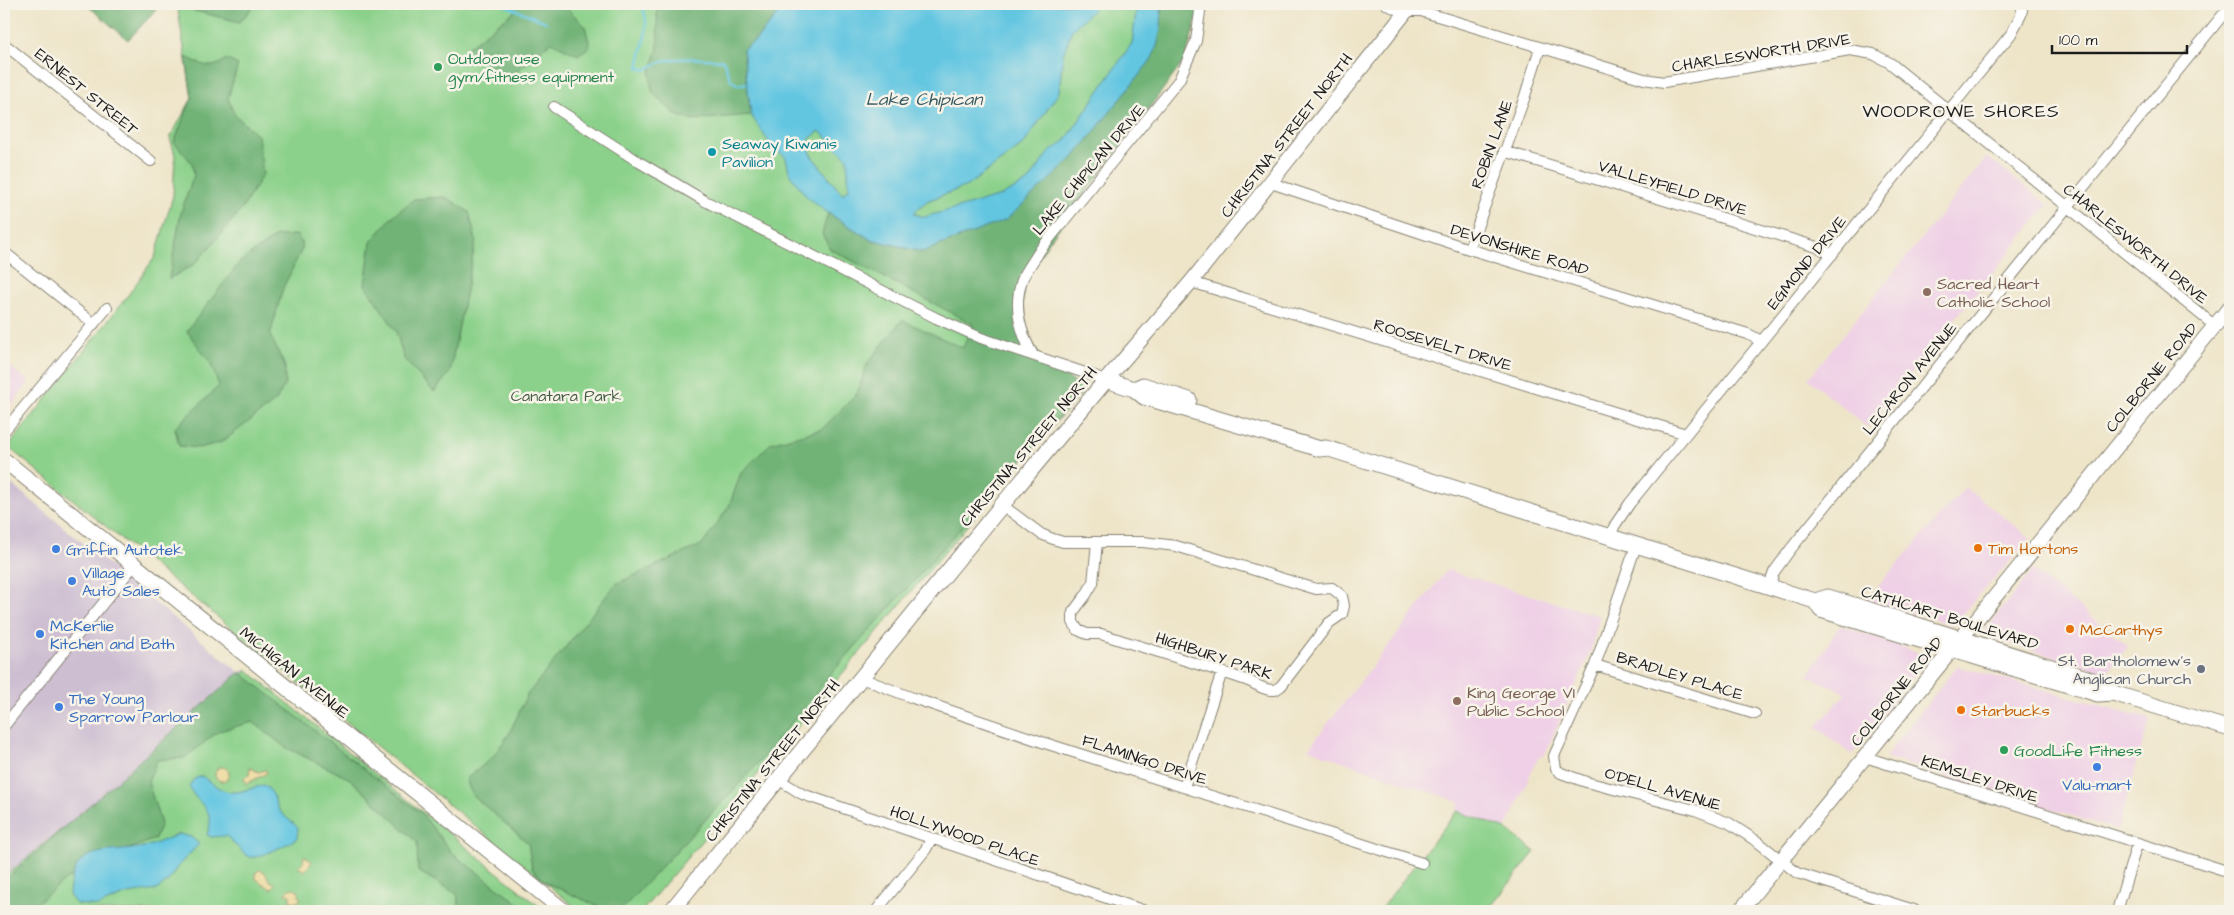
<svg xmlns="http://www.w3.org/2000/svg" width="2234" height="915" viewBox="0 0 2234 915" font-family="'Architects Daughter',sans-serif">
<style>
.built{fill:#efd0e6}
.industrial{fill:#cdbed2}
.green{fill:#8cd18b;stroke:#547654}
.forest{fill:#71b377;stroke:#46684a}
.sand{fill:#eeda9e;stroke:#857b5d}
.water{fill:#63c6e1;stroke:#40717e;fill-rule:evenodd}
.lines{fill:none;stroke-linecap:round;stroke-linejoin:round}
.stream{stroke:#63c6e1;stroke-width:2.5}
.minor-casing{stroke:#858072;stroke-width:12}
.tertiary-casing{stroke:#858072;stroke-width:16}
.secondary-casing{stroke:#858072;stroke-width:17}
.minor{stroke:#fff;stroke-width:10}
.tertiary{stroke:#fff;stroke-width:14}
.secondary{stroke:#fff;stroke-width:15}
.leisure-dot{fill:#2e9e5b;stroke:#f7f3e8;stroke-width:2}
.culture-dot{fill:#0f9aa8;stroke:#f7f3e8;stroke-width:2}
.education-dot{fill:#8d6e63;stroke:#f7f3e8;stroke-width:2}
.food-dot{fill:#e8710a;stroke:#f7f3e8;stroke-width:2}
.shop-dot{fill:#3f7fe0;stroke:#f7f3e8;stroke-width:2}
.worship-dot{fill:#6b7280;stroke:#f7f3e8;stroke-width:2}
.labels{text-anchor:middle;stroke-width:5;stroke-linejoin:round;paint-order:stroke}
.street-label{font-size:16px;fill:#1c1c1c;stroke:#f7f3e8}
.leisure-label{font-size:16px;fill:#27864d;stroke:#f7f3e8;text-anchor:start}
.culture-label{font-size:16px;fill:#0d838f;stroke:#f7f3e8;text-anchor:start}
.education-label{font-size:16px;fill:#785e54;stroke:#f7f3e8;text-anchor:start}
.park-label{font-size:16px;fill:#435b43;stroke:#f7f3e8}
.food-label{font-size:16px;fill:#c56008;stroke:#f7f3e8;text-anchor:start}
.shop-label{font-size:16px;fill:#366cbe;stroke:#f7f3e8;text-anchor:start}
.worship-label{font-size:16px;fill:#5b616d;stroke:#f7f3e8;text-anchor:end}
.water-label{font-size:18px;font-style:italic;fill:#355861;stroke:#f7f3e8}
.neighbourhood-label{font-size:18px;letter-spacing:1px;fill:#1c1c1c;stroke:#f7f3e8}
</style>
<rect width="100%" height="100%" fill="#f7f3e8"/>
<filter id="ink" filterUnits="userSpaceOnUse"><feTurbulence type="fractalNoise" baseFrequency=".02" numOctaves="2"/><feDisplacementMap in="SourceGraphic" scale="10" xChannelSelector="R" yChannelSelector="G"/><feConvolveMatrix kernelMatrix="1 2 1 2 8 2 1 2 1" color-interpolation-filters="sRGB"/></filter>
<filter id="wash" filterUnits="userSpaceOnUse"><feTurbulence type="fractalNoise" baseFrequency=".0096" numOctaves="4" result="noise"/><feDisplacementMap in="SourceGraphic" scale="20" xChannelSelector="R" yChannelSelector="G"/><feGaussianBlur stdDeviation="1.12" result="paint"/><feColorMatrix in="noise" values="0 0 0 0 0 0 0 0 0 0 0 0 0 0 0 0 0 1.4 0 .05"/><feComposite in="paint" operator="in"/></filter>
<g filter="url(#wash)">
<rect width="100%" height="100%" fill="#eee5c9"/>
<path class="built" d="M1987,157L2048,205L1867,427L1808,379Z
M4,362L29,382L4,415Z
M1965,487L2031,538L1952,625L1866,600Z
M1447,570L1600,616L1590,653L1545,754L1538,757L1506,829L1457,811L1459,802L1308,749Z
M2033,570L2128,646L2107,673L1981,635Z
M1840,625L1928,656L1852,755L1816,727L1846,693L1808,676Z
M1957,666L2150,719L2117,830L1885,757Z"/>
<path class="industrial" d="M4,478L239,672L247,670L227,691L4,877Z"/>
<path class="green" d="M177,4H1201L1024,281L1021,324L1040,356L1084,390C934,561 790,738 642,911H580L8,447L126,298L155,257L173,196L175,155L170,138L192,98Z
M247,670L545,911H4V877L227,691Z
M1457,811L1506,829L1535,852L1487,911H1379Z"/>
<path class="forest" d="M86,4H153L156,10L128,40Z
M177,4H255L240,22L178,7Z
M506,4H563L585,26L590,46L578,55L551,42L508,79L468,47L516,10Z
M655,4H786L756,40L743,49L751,115L691,120L676,115L652,92L650,74L658,48L657,11Z
M1161,4H1201L1185,60L1042,251L1024,281L1021,324L1040,356L1084,390L838,666L755,767L620,911H608L547,883L532,869L528,843L472,795L466,779L492,758L509,734L527,695L616,584L703,544L729,506L741,473L771,443L822,429L857,394L867,364L902,320L963,348L973,324L830,249L822,234L828,213L870,239L922,252L1076,155L1162,11Z
M186,57C201,64 212,72 226,59L238,65L228,98L234,114L258,136L263,174L242,209L196,263L169,279L181,212L194,175L192,163L174,142L192,98Z
M446,197L469,212L476,240L450,372L434,392L404,359L396,331L365,285L371,242L392,217L414,199Z
M298,235L303,247L283,288L270,335L285,366V384L276,401L222,442L199,448L179,446L175,428L219,386L211,364L187,331L240,262L276,236Z
M240,672L422,814L453,854L529,911H460L457,894L418,871L417,842L350,779L285,747L253,722L219,731L184,758L157,760L148,782L161,824L155,839C129,849 102,859 77,873C50,887 39,912 4,911V881Z"/>
<path class="sand" d="M250,767L258,772L266,770L267,773L246,784L244,778L249,774Z
M215 774a7 7 0 1 1 14 0a7 7 0 1 1-14 0Z
M304,855L312,862L305,871L298,867L303,862Z
M259,870L265,872L269,880L275,884L271,889L256,879V872Z
M295,888L300,893L298,895L301,898L298,902L290,901V895L286,894L289,889Z"/>
<path class="water" d="M786,4H1099L1072,30L1063,55L1059,92L1024,144L967,186L927,201L913,213L924,217L1001,196L1029,181L1048,153L1065,141L1132,43L1137,4H1161C1163,23 1160,43 1151,60L1076,155L1006,220L922,252L870,239L828,213L807,197L790,175L786,158L770,144L751,115L743,49L756,40ZM820,131L847,158L849,189L842,194L811,155L809,139Z
M202,776C231,799 232,793 264,785C277,795 273,799 279,810C284,817 292,821 298,828L297,838C290,843 257,860 250,857C242,854 233,841 226,836L211,837L207,835C208,831 210,827 210,822C211,808 193,799 189,786L194,779Z
M179,834L191,837L199,844L177,867L169,880L157,890L127,894L98,906L76,904L69,895C73,842 105,855 143,847C155,845 168,838 179,834Z"/>
<g class="lines">
<path class="stream" d="M502,4L546,22
M640,4C653,21 642,48 638,67L646,70C667,54 697,59 723,60L731,80L738,85L746,83"/>
</g>
</g>
<g filter="url(#ink)">
<g class="lines">
<g class="minor-casing">
<path id="minor" d="M1386,4L1400,11H1421L1644,79L1664,82L1850,50L1873,54L1890,63L2215,326
M4,44L151,161
M554,107L639,162L705,201L936,318L981,338L1106,380
M1504,151L1820,248L1832,255
M1271,183L1469,249L1748,334L1761,341
M1469,249L1524,99L1540,48
M4,252L94,324
M1191,282L1686,434
M1033,355C1020,332 1013,306 1022,280C1026,270 1035,259 1040,250L1179,80L1196,41L1201,4
M4,431L107,308
M1002,505L1041,534L1053,539L1063,542H1143L1176,546L1316,589L1332,588L1342,596L1344,606L1342,614L1329,623L1281,686L1275,690C1263,691 1254,682 1243,679C1196,663 1148,649 1101,634H1087L1078,630L1073,622V612L1086,595L1093,583L1097,542
M1609,538L1615,525L1630,503L2011,34L2021,15L2023,4
M1636,546L1595,665L1554,756L1556,769L1561,773L1586,782L1695,810L1729,823L1758,842L1797,873L1917,911
M1769,587L1774,572L1790,550L2230,6
M1595,665L1755,714
M861,678L913,698L1048,744L1422,863
M4,726L134,565
M1865,757L2230,872
M778,779L802,794L1145,911
M1184,787L1222,672
M876,911L926,849L931,839
M2117,911L2137,844"/>
</g>
<g class="tertiary-casing">
<path id="tertiary" d="M1106,380L1191,282L1412,4
M1740,911L2230,307"/>
</g>
<g class="secondary-casing">
<path id="secondary" d="M1134,389L1143,385L1189,400
M4,460L564,911
M1815,601L1828,597L2099,682L2113,693L2230,729
M1815,601L1821,610L2098,694L2113,693
M671,911L1002,505L1106,380L1134,389L1144,397L1320,449L1326,448L1815,601"/>
</g>
<use href="#minor" class="minor"/>
<use href="#tertiary" class="tertiary"/>
<use href="#secondary" class="secondary"/>
</g>
</g>
<g class="leisure-dot">
<circle cx="438" cy="67" r="5"/>
<circle cx="2004" cy="750" r="5"/>
</g>
<circle class="culture-dot" cx="712" cy="152" r="5"/>
<g class="education-dot">
<circle cx="1927" cy="292" r="5"/>
<circle cx="1457" cy="701" r="5"/>
</g>
<g class="food-dot">
<circle cx="1978" cy="548" r="5"/>
<circle cx="2070" cy="629" r="5"/>
<circle cx="1961" cy="710" r="5"/>
</g>
<g class="shop-dot">
<circle cx="56" cy="549" r="5"/>
<circle cx="72" cy="581" r="5"/>
<circle cx="40" cy="634" r="5"/>
<circle cx="59" cy="707" r="5"/>
<circle cx="2097" cy="767" r="5"/>
</g>
<circle class="worship-dot" cx="2201" cy="669" r="5"/>
<g class="labels">
<g class="street-label">
<text transform="translate(1761 52) rotate(-9)" y="6">CHARLESWORTH DRIVE</text>
<text transform="translate(87 91) rotate(39)" y="6">ERNEST STREET</text>
<text transform="translate(1286 135) rotate(-52)" y="6">CHRISTINA STREET NORTH</text>
<text transform="translate(1491 144) rotate(-70)" y="6">ROBIN LANE</text>
<text transform="translate(1088 169) rotate(-50)" y="6">LAKE CHIPICAN DRIVE</text>
<text transform="translate(1673 187) rotate(17)" y="6">VALLEYFIELD DRIVE</text>
<text transform="translate(2136 243) rotate(39)" y="6">CHARLESWORTH DRIVE</text>
<text transform="translate(1520 249) rotate(17)" y="6">DEVONSHIRE ROAD</text>
<text transform="translate(1806 262) rotate(-51)" y="6">EGMOND DRIVE</text>
<text transform="translate(1443 344) rotate(17)" y="6">ROOSEVELT DRIVE</text>
<text transform="translate(2151 377) rotate(-51)" y="6">COLBORNE ROAD</text>
<text transform="translate(1909 378) rotate(-51)" y="6">LECARON AVENUE</text>
<text transform="translate(1028 446) rotate(-50)" y="6">CHRISTINA STREET NORTH</text>
<text transform="translate(1950 617) rotate(17)" y="6">CATHCART BOULEVARD</text>
<text transform="translate(1214 655) rotate(18)" y="6">HIGHBURY PARK</text>
<text transform="translate(295 672) rotate(39)" y="6">MICHIGAN AVENUE</text>
<text transform="translate(1680 675) rotate(17)" y="6">BRADLEY PLACE</text>
<text transform="translate(1896 691) rotate(-51)" y="6">COLBORNE ROAD</text>
<text transform="translate(1145 759) rotate(18)" y="6">FLAMINGO DRIVE</text>
<text transform="translate(772 760) rotate(-51)" y="6">CHRISTINA STREET NORTH</text>
<text transform="translate(1980 778) rotate(18)" y="6">KEMSLEY DRIVE</text>
<text transform="translate(1663 788) rotate(16)" y="6">O'DELL AVENUE</text>
<text transform="translate(965 835) rotate(19)" y="6">HOLLYWOOD PLACE</text>
</g>
<g class="leisure-label">
<text x="448" y="64">Outdoor use<tspan x="448" dy="18">gym/fitness equipment</tspan></text>
<text x="2014" y="756">GoodLife Fitness</text>
</g>
<g class="culture-label">
<text x="722" y="149">Seaway Kiwanis<tspan x="722" dy="18">Pavilion</tspan></text>
</g>
<g class="education-label">
<text x="1937" y="289">Sacred Heart<tspan x="1937" dy="18">Catholic School</tspan></text>
<text x="1467" y="698">King George VI<tspan x="1467" dy="18">Public School</tspan></text>
</g>
<g class="park-label">
<text x="566" y="401">Canatara Park</text>
</g>
<g class="food-label">
<text x="1988" y="554">Tim Hortons</text>
<text x="2080" y="635">McCarthys</text>
<text x="1971" y="716">Starbucks</text>
</g>
<g class="shop-label">
<text x="66" y="555">Griffin Autotek</text>
<text x="82" y="578">Village<tspan x="82" dy="18">Auto Sales</tspan></text>
<text x="50" y="631">McKerlie<tspan x="50" dy="18">Kitchen and Bath</tspan></text>
<text x="69" y="704">The Young<tspan x="69" dy="18">Sparrow Parlour</tspan></text>
<text x="2097" y="790" text-anchor="middle">Valu-mart</text>
</g>
<g class="worship-label">
<text x="2191" y="666">St. Bartholomew's<tspan x="2191" dy="18">Anglican Church</tspan></text>
</g>
<g class="water-label">
<text x="924" y="105">Lake Chipican</text>
</g>
<g class="neighbourhood-label">
<text x="1961" y="117">WOODROWE SHORES</text>
</g>
</g>
<rect width="2234" height="915" fill="none" stroke="#f7f3e8" stroke-width="20"/>
<path d="M2052 45v8h135v-8" fill="none" stroke="#1c1c1c" stroke-width="2.5"/>
<text x="2059" y="45" font-size="15" fill="#1c1c1c" stroke="#f7f3e8" stroke-width="4" paint-order="stroke">100 m</text>
</svg>
